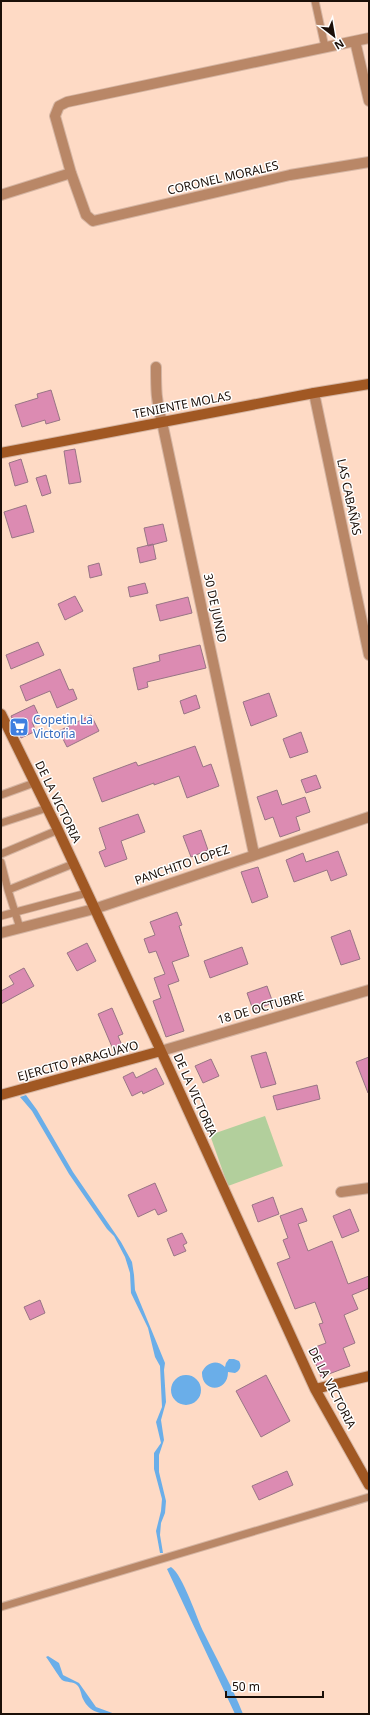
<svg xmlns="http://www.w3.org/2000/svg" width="370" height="1715" viewBox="0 0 370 1715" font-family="'Noto Sans',sans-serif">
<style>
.green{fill:#b2cf9c}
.water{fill:#6aaee9}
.building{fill:#dc8bb2;stroke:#987585}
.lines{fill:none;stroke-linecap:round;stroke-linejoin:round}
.lane-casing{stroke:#d5b5a3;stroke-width:9}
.street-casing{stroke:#d5b5a3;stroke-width:12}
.secondary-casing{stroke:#d5b5a3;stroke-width:12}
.lane{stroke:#b98767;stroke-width:7}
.street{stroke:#b98767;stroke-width:10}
.secondary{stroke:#a15823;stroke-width:10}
.labels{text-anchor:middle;stroke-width:3;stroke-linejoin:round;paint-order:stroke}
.street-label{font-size:12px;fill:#1b0f08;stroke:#fff}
.shop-label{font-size:12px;fill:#366cbe;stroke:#fff;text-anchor:start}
</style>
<rect width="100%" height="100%" fill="#fedac5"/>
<path class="green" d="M265,1116L283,1166L228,1186L210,1135Z"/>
<path class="water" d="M26,1095L37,1110L73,1172L121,1242L132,1262L134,1275L135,1290L165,1363L164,1370L166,1402L161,1420L164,1440L159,1455V1472L166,1501L165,1513L161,1523L160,1535L163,1553H160L156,1531L161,1511L162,1499L154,1469V1453L161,1443L156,1422L162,1407L160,1366L155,1357L148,1328L131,1293L130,1273L125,1257L114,1236L107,1229L69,1174L32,1111L20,1097Z
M229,1359H234L239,1361C242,1366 240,1371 235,1373L228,1372C228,1393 201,1393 202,1372C207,1362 217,1359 225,1367L226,1363Z
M171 1390a15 15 0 1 1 30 0a15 15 0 1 1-30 0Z
M171,1567C183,1575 197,1619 204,1633C217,1660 232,1686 243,1714H235L167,1569Z
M48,1656L59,1663L63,1675L79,1683L96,1707L115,1714C101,1714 90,1713 83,1699C81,1695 81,1689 77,1685C73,1681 67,1683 62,1680C59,1677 50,1662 46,1657Z"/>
<path class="building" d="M51,390L60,420L46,424L45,420L22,427L15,405L38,398L37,394Z
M75,449L81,482L69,484L64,451Z
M21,459L28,482L15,486L9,463Z
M46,475L51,493L42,496L36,478Z
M26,505L34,532L12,538L4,512Z
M163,524L167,541L148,546L144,528Z
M153,544L156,559L140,563L137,548Z
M99,563L102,575L90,578L88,566Z
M145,583L148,593L130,597L128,587Z
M75,596L83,611L65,620L58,604Z
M188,597L192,613L160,621L156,605Z
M38,642L44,655L11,669L6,655Z
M200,645L206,668L147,682L148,687L138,690L133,668L160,661L159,655Z
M60,669L69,690L73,689L77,699L57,708L50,691L26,701L20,686Z
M269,693L277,716L251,726L243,702Z
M196,695L200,708L184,714L180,701Z
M34,705L40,718L32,722L36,731L21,738L11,716Z
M91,715L99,731L67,747L59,731Z
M301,732L308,752L290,758L283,739Z
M195,746L203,767L211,764L219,786L187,798L179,776L154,785V783L102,802L93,778L136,762L138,766Z
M316,775L321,788L306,793L301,780Z
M277,790L282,805L305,797L310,812L296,817L300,830L280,837L273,817L265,820L257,797Z
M138,814L145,832L121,841L127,859L105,867L99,852L106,849L99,828Z
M201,830L208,850L191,857L183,836Z
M338,851L347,875L331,881L327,870L294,882L286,860L303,853L306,862Z
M258,867L268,897L252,903L241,872Z
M177,912L182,925L179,926L189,956L172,962L179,981L168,985L184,1031L166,1037L153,1001L161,998L154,978L165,974L156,951L149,953L144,939L155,935L150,922Z
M350,930L360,959L341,965L331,937Z
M87,943L96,961L77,971L67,953Z
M242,947L248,964L210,978L204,961Z
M24,968L34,986L1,1004V991L14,984L9,976Z
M267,986L273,1003L253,1010L247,993Z
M112,1008L123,1034L118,1036L124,1050L115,1054L98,1014Z
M266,1052L276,1084L261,1088L251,1056Z
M369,1057V1093H368L356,1062Z
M211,1059L219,1076L203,1083L195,1066Z
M156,1068L164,1084L143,1094L142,1091L132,1096L123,1077L133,1072L136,1078Z
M317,1085L320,1099L277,1110L273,1096Z
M155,1183L167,1211L158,1215L155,1209L138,1217L128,1195Z
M273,1197L279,1214L258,1222L252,1205Z
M302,1208L307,1221L298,1224L308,1251L332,1241L348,1284L369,1276V1288L352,1295L358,1309L344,1315L355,1343L343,1348L350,1366L321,1377L310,1349L326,1343L319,1324L323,1323L315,1302L295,1309L277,1263L290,1258L283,1240L288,1238L280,1216Z
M350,1209L359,1231L342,1238L333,1216Z
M182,1233L187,1243L183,1245L186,1251L174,1256L167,1239Z
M40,1300L45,1313L30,1320L24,1307Z
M266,1375L290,1421L261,1437L236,1391Z
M287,1471L293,1485L259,1500L252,1486Z"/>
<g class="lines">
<g class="lane-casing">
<path id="lane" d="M315,1L325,47
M1,795L34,783
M1,823L47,808
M1,854L58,830
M1,862L8,890L73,864
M8,890L20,928
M1,916L87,893
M1,1607L369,1497"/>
</g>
<g class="street-casing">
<path id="street" d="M369,38L67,102L59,106L55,116L71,173L86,215L93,221L290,175L369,162
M355,41L369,101
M1,195L71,173
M156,367C156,387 156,403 162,422L254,854
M314,393L369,655
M1,933L94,909L369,817
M161,1051L369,990
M341,1192L369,1188"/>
</g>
<g class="secondary-casing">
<path id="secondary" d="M1,453L314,393L369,384
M1,714L58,830L161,1051L315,1389L369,1485
M1,1095L161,1051
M315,1389L369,1376"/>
</g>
<use href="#lane" class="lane"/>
<use href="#street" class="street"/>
<use href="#secondary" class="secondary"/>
</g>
<defs>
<g id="supermarket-square" transform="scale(1)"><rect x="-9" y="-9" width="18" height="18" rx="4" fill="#3f7fe0" stroke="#fff"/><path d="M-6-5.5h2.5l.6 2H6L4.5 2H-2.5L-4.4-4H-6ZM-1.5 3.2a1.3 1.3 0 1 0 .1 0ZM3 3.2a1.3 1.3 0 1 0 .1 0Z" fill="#fff"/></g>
</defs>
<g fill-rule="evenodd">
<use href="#supermarket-square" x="19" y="727"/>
</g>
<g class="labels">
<g class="street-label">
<text transform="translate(223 178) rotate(-13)" y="4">CORONEL MORALES</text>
<text transform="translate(182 405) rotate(-11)" y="4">TENIENTE MOLAS</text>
<text transform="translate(349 497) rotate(78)" y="4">LAS CABAÑAS</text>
<text transform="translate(215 608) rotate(78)" y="4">30 DE JUNIO</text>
<text transform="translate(58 802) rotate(64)" y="4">DE LA VICTORIA</text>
<text transform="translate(182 865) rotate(-19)" y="4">PANCHITO LOPEZ</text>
<text transform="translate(261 1008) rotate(-16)" y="4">18 DE OCTUBRE</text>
<text transform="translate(78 1061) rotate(-15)" y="4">EJERCITO PARAGUAYO</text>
<text transform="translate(195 1095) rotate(66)" y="4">DE LA VICTORIA</text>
<text transform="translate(332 1388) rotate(63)" y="4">DE LA VICTORIA</text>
</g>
<g class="shop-label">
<text x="33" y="724">Copetin La<tspan x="33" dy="14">Victoria</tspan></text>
</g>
</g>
<rect width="370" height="1715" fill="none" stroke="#1b0f08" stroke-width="4"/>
<g transform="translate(334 36) rotate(149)" stroke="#ffffff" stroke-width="3" paint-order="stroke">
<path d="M0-3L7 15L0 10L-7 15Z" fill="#1b0f08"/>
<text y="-6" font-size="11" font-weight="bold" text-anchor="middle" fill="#1b0f08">N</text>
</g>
<path d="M226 1691v6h97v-6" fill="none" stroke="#1b0f08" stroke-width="2"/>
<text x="232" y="1691" font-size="12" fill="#1b0f08" stroke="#ffffff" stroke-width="3" paint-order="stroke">50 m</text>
</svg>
